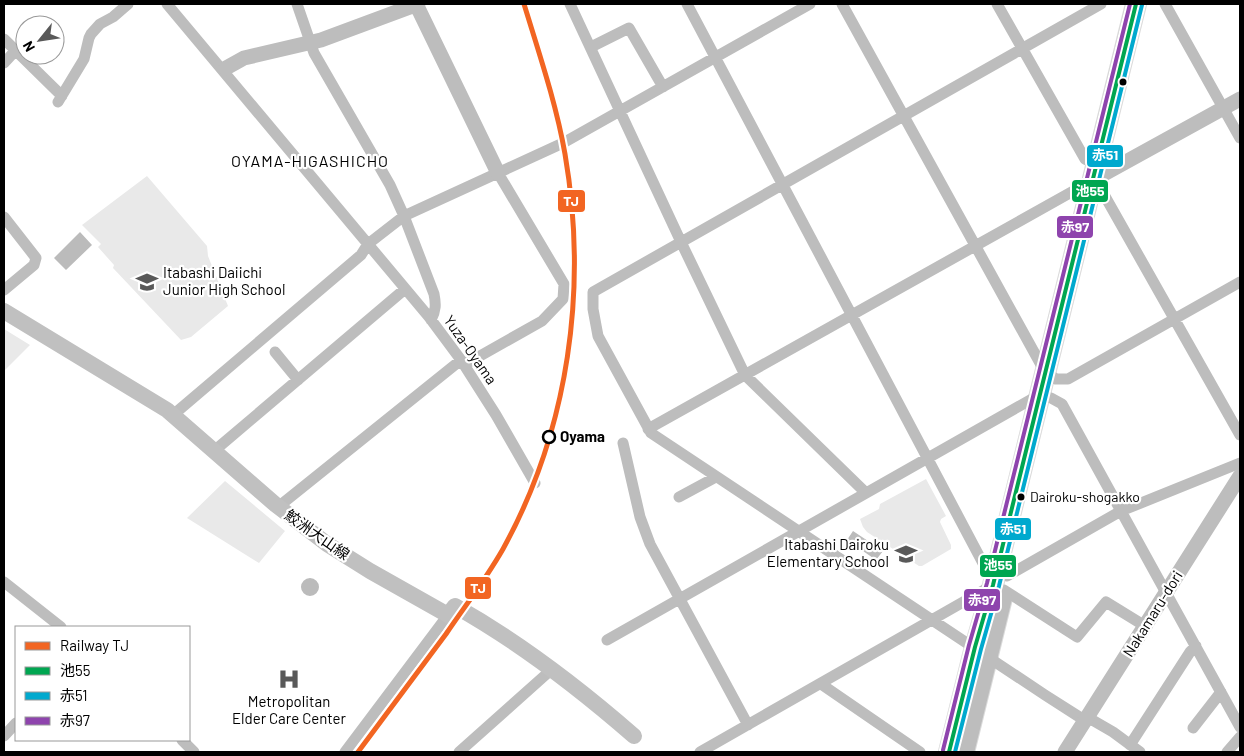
<svg xmlns="http://www.w3.org/2000/svg" width="1244" height="756" viewBox="0 0 1244 756" font-family="Barlow,'Noto Sans JP',sans-serif">
<style>
.green{fill:#e9e9e9}
.water{fill:#bbb}
.lines{fill:none;stroke-linecap:round;stroke-linejoin:round}
.trunk-casing{stroke:#dbdbdb;stroke-width:22}
.minor{stroke:#bdbdbd;stroke-width:11}
.tertiary{stroke:#bdbdbd;stroke-width:15}
.secondary{stroke:#c0c0c0;stroke-width:16}
.trunk{stroke:#bdbdbd;stroke-width:20}
.bus-1-casing{stroke:#fff;stroke-width:8}
.bus-2-casing{stroke:#fff;stroke-width:8}
.bus-3-casing{stroke:#fff;stroke-width:8}
.bus-1{stroke:#00a651;stroke-width:4}
.bus-2{stroke:#00a9ce;stroke-width:4}
.bus-3{stroke:#8e44ad;stroke-width:4}
.rail-1-casing{stroke:#fff;stroke-width:9}
.rail-1{stroke:#f26522;stroke-width:5}
.bus-dot{fill:#000;stroke:#fff;stroke-width:2}
.stop-dot{fill:#fff;stroke:#000;stroke-width:2.5}
.labels{text-anchor:middle;stroke-width:4.5;stroke-linejoin:round;paint-order:stroke}
.bus-label{font-size:14px;fill:#000;stroke:#fff;text-anchor:start}
.poi-label{font-size:15px;fill:#000;stroke:#fff;text-anchor:start}
.street-label{font-size:15px;fill:#000;stroke:#fff}
.stop-label{font-size:15px;font-weight:bold;fill:#000;stroke:#fff;text-anchor:start}
.neighbourhood-label{font-size:16px;letter-spacing:1px;fill:#000;stroke:#fff}
.line-badge{stroke:#fff;stroke-width:2}
.badge-label{font-size:14px;text-anchor:middle;font-weight:bold;fill:#fff}
</style>
<rect width="100%" height="100%" fill="#fff"/>
<path class="green" d="M147,176L207,246L208,256L228,306L191,337L181,340L113,268L114,265L98,247L101,244L82,225Z
M4,329L30,345L4,371Z
M926,479L946,516L941,519L940,522L951,545V549L922,566H919L867,532L863,527L860,519L879,509L880,504Z
M225,481L285,531L259,563L187,518Z"/>
<path class="water" d="M80,232L92,245L66,270L54,258Z
M853,531L883,551L876,560L847,540Z
M301 587a9 9 0 1 1 18 0a9 9 0 1 1-18 0Z"/>
<g class="lines">
<g class="trunk-casing">
<path id="trunk" d="M949,752L975,647L993,585L1136,4
M964,752L1002,598"/>
</g>
<path class="minor" d="M167,4L429,317L461,360L496,415L535,483
M297,4L314,53L390,185L404,216L434,294C436,304 436,311 431,320
M570,4L681,242L745,375L866,493
M687,4L985,567L996,571
M842,4L1045,372L1056,379H1068L1240,282
M997,4L1085,159L1095,164L1102,191L1240,435
M1101,4L593,292V309L598,336L651,433L1045,695L1081,718L1094,721L1113,732L1140,752
M1165,4L1240,138
M4,39L62,96
M591,47L629,28L663,87
M4,63L16,50
M58,102L84,59L89,38L91,34L100,24L113,17L128,4
M4,217L36,258L34,265L4,290
M275,352L298,380
M464,365L542,321L563,299L564,284L498,173
M173,415L361,255L368,244L404,216L563,143L810,4
M648,429L1093,180
M623,443L640,517L650,544L748,725
M214,451L405,289
M679,497L716,477
M278,507L461,360
M1007,576L1121,511L1240,463
M4,582L61,627
M1004,590L1077,637L1106,602L1145,626
M607,640L1039,395L1051,398L1062,404L1240,727
M821,684L920,752
M1193,728L1221,692
M4,736L16,723
M182,740L194,752
M1130,745L1190,652L1196,646
M345,752L448,615
M459,752L551,670
M700,752L993,585
M1227,752L1240,737"/>
<path class="tertiary" d="M416,4L498,173
M226,68L244,58L321,40L418,4
M1093,180L1240,99
M1065,752L1240,476"/>
<path class="secondary" d="M4,311L167,410L276,505L327,544L370,571L448,615L455,606C519,642 579,688 634,736"/>
<use href="#trunk" class="trunk"/>
<g class="bus-1-casing">
<path id="bus-1" d="M949,752L975,647L993,585L1136,4"/>
</g>
<g class="bus-2-casing">
<path id="bus-2" d="M955,752L981,649L999,586L1142,5"/>
</g>
<g class="bus-3-casing">
<path id="bus-3" d="M943,750L969,645L987,583L1130,4"/>
</g>
<use href="#bus-1" class="bus-1"/>
<use href="#bus-2" class="bus-2"/>
<use href="#bus-3" class="bus-3"/>
<g class="rail-1-casing">
<path id="rail-1" d="M358,752C387,713 417,673 446,634C465,606 486,579 503,549C569,429 588,288 565,154C556,103 539,53 524,4"/>
</g>
<use href="#rail-1" class="rail-1"/>
</g>
<defs>
<g id="school-bare" transform="scale(1.725)"><path d="M0-5L7-2L0 1L-7-2ZM-4 1L0 2.5L4 1V4Q0 6-4 4Z" fill="#595959" stroke="#fff" stroke-width="2.5" paint-order="stroke"/></g>
<g id="hospital-bare" transform="scale(1.725)"><path d="M-5-5h3v3.5h4V-5h3V5h-3V1.5h-4V5h-3Z" fill="#595959" stroke="#fff" stroke-width="2.5" paint-order="stroke"/></g>
</defs>
<g fill-rule="evenodd">
<use href="#school-bare" x="147" y="282"/>
<use href="#school-bare" x="906" y="554"/>
<use href="#hospital-bare" x="289" y="679"/>
</g>
<g class="bus-dot">
<circle cx="1123" cy="82" r="4.5"/>
<circle cx="1021" cy="497" r="4.5"/>
</g>
<circle class="stop-dot" cx="549" cy="437" r="6"/>
<g class="labels">
<g class="bus-label">
<text x="1030" y="502">Dairoku-shogakko</text>
</g>
<g class="poi-label">
<text x="163" y="278">Itabashi Daiichi<tspan x="163" dy="17">Junior High School</tspan></text>
<text x="889" y="550" text-anchor="end">Itabashi Dairoku<tspan x="889" dy="17">Elementary School</tspan></text>
<text x="289" y="707" text-anchor="middle">Metropolitan<tspan x="289" dy="17">Elder Care Center</tspan></text>
</g>
<g class="street-label">
<text transform="translate(470 350) rotate(55)" y="5">Yuza-Oyama</text>
<text transform="translate(317 535) rotate(35)" y="5">鮫洲大山線</text>
<text transform="translate(1153 614) rotate(-58)" y="5">Nakamaru-dori</text>
</g>
<g class="stop-label">
<text x="560" y="442">Oyama</text>
</g>
<g class="neighbourhood-label">
<text x="310" y="167">OYAMA-HIGASHICHO</text>
</g>
</g>
<g class="line-badge">
<rect x="1086" y="144" width="38" height="24" rx="5" fill="#00a9ce"/>
<rect x="1071" y="179" width="38" height="24" rx="5" fill="#00a651"/>
<rect x="557" y="189" width="29" height="24" rx="5" fill="#f26522"/>
<rect x="1056" y="215" width="38" height="24" rx="5" fill="#8e44ad"/>
<rect x="994" y="517" width="38" height="24" rx="5" fill="#00a9ce"/>
<rect x="979" y="554" width="38" height="24" rx="5" fill="#00a651"/>
<rect x="464" y="576" width="28" height="24" rx="5" fill="#f26522"/>
<rect x="963" y="588" width="38" height="24" rx="5" fill="#8e44ad"/>
</g>
<g class="badge-label">
<text x="1105" y="160">赤51</text>
<text x="1090" y="196">池55</text>
<text x="571" y="206">TJ</text>
<text x="1075" y="232">赤97</text>
<text x="1013" y="534">赤51</text>
<text x="998" y="570">池55</text>
<text x="478" y="593">TJ</text>
<text x="982" y="605">赤97</text>
</g>
<rect width="1244" height="756" fill="none" stroke="#000000" stroke-width="10"/>
<rect x="15" y="626" width="175" height="115" fill="#ffffff" stroke="#999999"/>
<rect x="25" y="642" width="25" height="8" fill="#f26522" stroke="#999999"/>
<text x="60" y="651" font-size="15" fill="#000000">Railway TJ</text>
<rect x="25" y="667" width="25" height="8" fill="#00a651" stroke="#999999"/>
<text x="60" y="676" font-size="15" fill="#000000">池55</text>
<rect x="25" y="692" width="25" height="8" fill="#00a9ce" stroke="#999999"/>
<text x="60" y="701" font-size="15" fill="#000000">赤51</text>
<rect x="25" y="717" width="25" height="8" fill="#8e44ad" stroke="#999999"/>
<text x="60" y="726" font-size="15" fill="#000000">赤97</text>
<g transform="translate(40 40) rotate(240)"><circle r="24" fill="#ffffff" stroke="#999999"/>
<path d="M0-4L9 19L0 12L-9 19Z" fill="#595959"/>
<text y="-8" font-size="14" font-weight="bold" text-anchor="middle" fill="#000000">N</text>
</g>
</svg>
